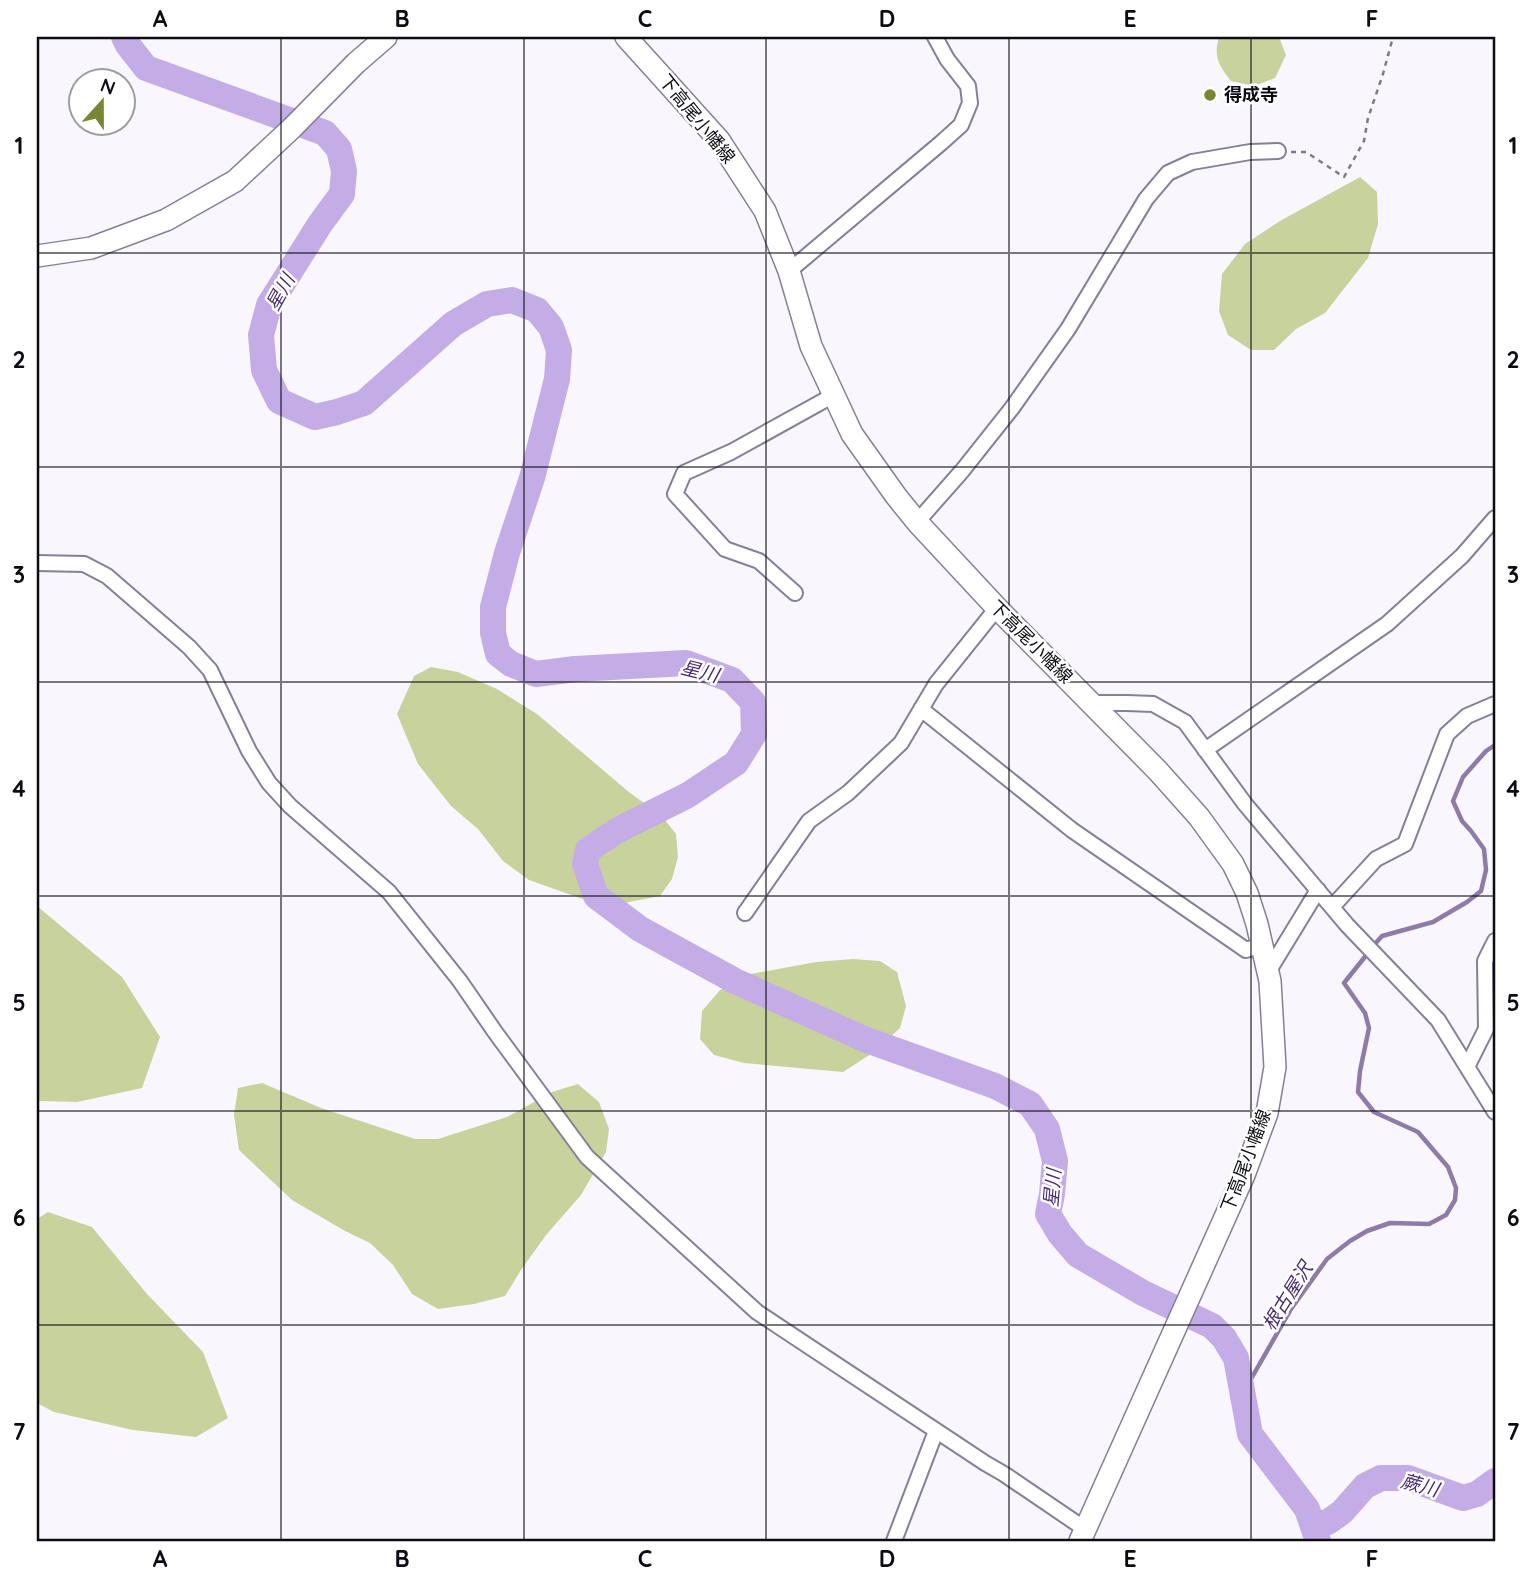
<svg xmlns="http://www.w3.org/2000/svg" width="1532" height="1578" viewBox="0 0 1532 1578" font-family="Quicksand,'Noto Sans JP',sans-serif">
<style>
.green{fill:#c8d29d}
.lines{fill:none;stroke-linecap:round;stroke-linejoin:round}
.stream{stroke:#8e7ca7;stroke-width:4.5}
.river{stroke:#c4ade6;stroke-width:26}
.street-casing{stroke:#877e97;stroke-width:18}
.secondary-casing{stroke:#877e97;stroke-width:24}
.path{stroke:#7d7a82;stroke-width:2.5;stroke-dasharray:5 5;stroke-linecap:butt}
.street{stroke:#fff;stroke-width:14}
.secondary{stroke:#fff;stroke-width:21}
.grid{fill:none;stroke:#0f0b14;stroke-width:2;stroke-opacity:0.55}
.poi-dot{fill:#7a8634;stroke:#fff;stroke-width:2.5}
.labels{text-anchor:middle;stroke-width:5;stroke-linejoin:round;paint-order:stroke}
.poi-label{font-size:18px;font-weight:bold;fill:#0f0b14;stroke:#fff;text-anchor:start}
.street-label{font-size:18px;fill:#0f0b14;stroke:#fff}
.water-label{font-size:19px;font-style:italic;fill:#4b2c70;stroke:#fff}
.neatline{fill:none;stroke:#0f0b14;stroke-width:2.5}
.grid-label{font-size:23px;text-anchor:middle;font-weight:bold;fill:#0f0b14}
</style>
<rect width="100%" height="100%" fill="#f9f7fd"/>
<path class="green" d="M1219,37H1279L1286,55L1275,78L1254,86L1231,81C1219,66 1213,57 1219,37Z
M1360,177L1377,192L1378,224L1368,258L1325,313L1296,329L1274,350H1251L1228,335L1219,311L1222,274L1245,244L1280,221Z
M431,667L458,672L497,689L537,714L630,793L661,815L676,834L678,857L672,879L660,896L624,903H594L529,880L503,861L478,829L451,806L418,764L397,714L414,676Z
M37,906L122,977L160,1037L142,1088L77,1102L37,1101Z
M853,959L880,961L897,972L906,1006L900,1028L874,1052L843,1072L744,1063L714,1055L700,1039L702,1011L720,990L751,974L816,962Z
M262,1083L321,1108L415,1139H438L507,1117L552,1092L578,1084L599,1102L609,1129L606,1152L581,1195L546,1235L521,1270L505,1296L474,1304L438,1309L412,1294L393,1265L370,1243L345,1231L292,1200L239,1150L234,1115L238,1088Z
M48,1212L92,1227L147,1294L203,1352L228,1418L196,1437L133,1430L54,1412L37,1403V1219Z"/>
<g class="lines">
<path class="stream" d="M1373,946L1382,936L1433,922L1467,902L1481,891L1486,870L1484,849L1471,831L1462,821L1453,801L1463,777L1486,751L1495,745
M1242,1387L1251,1379L1291,1309L1327,1259L1350,1241L1367,1231L1390,1223L1429,1224L1446,1215L1455,1200L1456,1188L1448,1167L1418,1132L1374,1112L1358,1092L1360,1071L1369,1028L1365,1013L1344,983L1368,953"/>
<path class="river" d="M124,37L128,45L146,68L325,133L339,149L344,171L342,194L320,224L269,305L261,335L264,370L279,401L315,417L337,412L364,403L453,324L487,304L512,300L537,310L551,327L559,350L557,379L532,478L507,553L493,607V633L498,654L511,664L536,674L575,669L686,663L732,680L753,702L754,734L736,763L688,795L618,830L588,850L585,864L596,896L640,929L735,981L864,1039L995,1086L1030,1104L1047,1129L1055,1161L1052,1194L1048,1214L1060,1234L1078,1255L1143,1293L1212,1326L1224,1338L1236,1358L1250,1434L1307,1509L1318,1541
M1314,1525L1328,1522L1342,1512L1365,1486L1381,1478H1408L1463,1498L1477,1494L1495,1481"/>
<g class="street-casing">
<path id="street" d="M789,271L941,143L961,125L970,103L968,86L947,59L935,37
M917,522L962,471L1012,408L1068,329L1146,199L1168,173L1192,162L1250,152L1278,151
M37,563L84,564L107,576L189,647L210,670L249,751L269,783L290,806L389,892L460,981L495,1032L587,1157L757,1312L985,1463L1004,1474L1085,1529
M795,593L759,561L725,549L675,494L684,473L731,452L834,395
M1093,703H1127L1153,704L1185,722L1245,804L1347,925L1438,1020L1495,1112
M921,709L1072,830L1246,950L1262,945
M1205,750L1387,624L1462,556L1495,518
M1332,907L1376,859L1405,844L1447,734L1467,716L1495,704
M745,913L809,821L848,793L901,743L936,684L997,608
M1268,972L1318,890
M1467,1067L1486,1029L1485,961L1495,941
M894,1541L936,1431"/>
</g>
<g class="secondary-casing">
<path id="secondary" d="M626,37L719,140L765,211L789,271L811,346L852,434L896,496L917,522L997,608L1158,771L1199,817L1233,864L1247,893L1257,924L1270,981L1275,1067L1267,1113L1244,1175L1080,1541
M37,256L91,248L166,220L235,181L292,128L356,63L386,37"/>
</g>
<path class="path" d="M1291,152H1306L1344,177L1364,141L1368,118L1383,74L1393,37"/>
<use href="#street" class="street"/>
<use href="#secondary" class="secondary"/>
</g>
<path class="grid" d="M281,37V1541M524,37V1541M766,37V1541M1009,37V1541M1251,37V1541M37,253H1495M37,467H1495M37,682H1495M37,896H1495M37,1111H1495M37,1325H1495"/>
<circle class="poi-dot" cx="1210" cy="95" r="7"/>
<g class="labels">
<g class="poi-label">
<text x="1224" y="101">得成寺</text>
</g>
<g class="street-label">
<text transform="translate(697 119) rotate(51)" y="6">下高尾小幡線</text>
<text transform="translate(1031 642) rotate(45)" y="6">下高尾小幡線</text>
<text transform="translate(1246 1161) rotate(-69)" y="6">下高尾小幡線</text>
</g>
<g class="water-label">
<text transform="translate(280 292) rotate(-61)" y="7">星川</text>
<text transform="translate(700 671) rotate(14)" y="7">星川</text>
<text transform="translate(1052 1188) rotate(-85)" y="7">星川</text>
<text transform="translate(1287 1296) rotate(-58)" y="7">根古屋沢</text>
<text transform="translate(1420 1485) rotate(15)" y="7">蕨川</text>
</g>
</g>
<rect width="1532" height="1578" fill="none" stroke="#ffffff" stroke-width="77"/>
<g transform="translate(102 102) rotate(21)"><circle r="33" fill="#ffffff" stroke="#9f9da1" stroke-width="2"/>
<path d="M0-5L12 26L0 18L-12 26Z" fill="#7a8634"/>
<text y="-10" font-size="19" font-weight="bold" text-anchor="middle" fill="#0f0b14">N</text>
</g>
<rect x="38" y="38" width="1456" height="1502" class="neatline"/>
<g class="grid-label">
<text x="160" y="27">A</text>
<text x="402" y="27">B</text>
<text x="645" y="27">C</text>
<text x="887" y="27">D</text>
<text x="1130" y="27">E</text>
<text x="1372" y="27">F</text>
<text x="19" y="154">1</text>
<text x="1513" y="154">1</text>
<text x="19" y="368">2</text>
<text x="1513" y="368">2</text>
<text x="19" y="583">3</text>
<text x="1513" y="583">3</text>
<text x="19" y="797">4</text>
<text x="1513" y="797">4</text>
<text x="19" y="1011">5</text>
<text x="1513" y="1011">5</text>
<text x="19" y="1226">6</text>
<text x="1513" y="1226">6</text>
<text x="19" y="1440">7</text>
<text x="1513" y="1440">7</text>
<text x="160" y="1567">A</text>
<text x="402" y="1567">B</text>
<text x="645" y="1567">C</text>
<text x="887" y="1567">D</text>
<text x="1130" y="1567">E</text>
<text x="1372" y="1567">F</text>
</g>
</svg>
